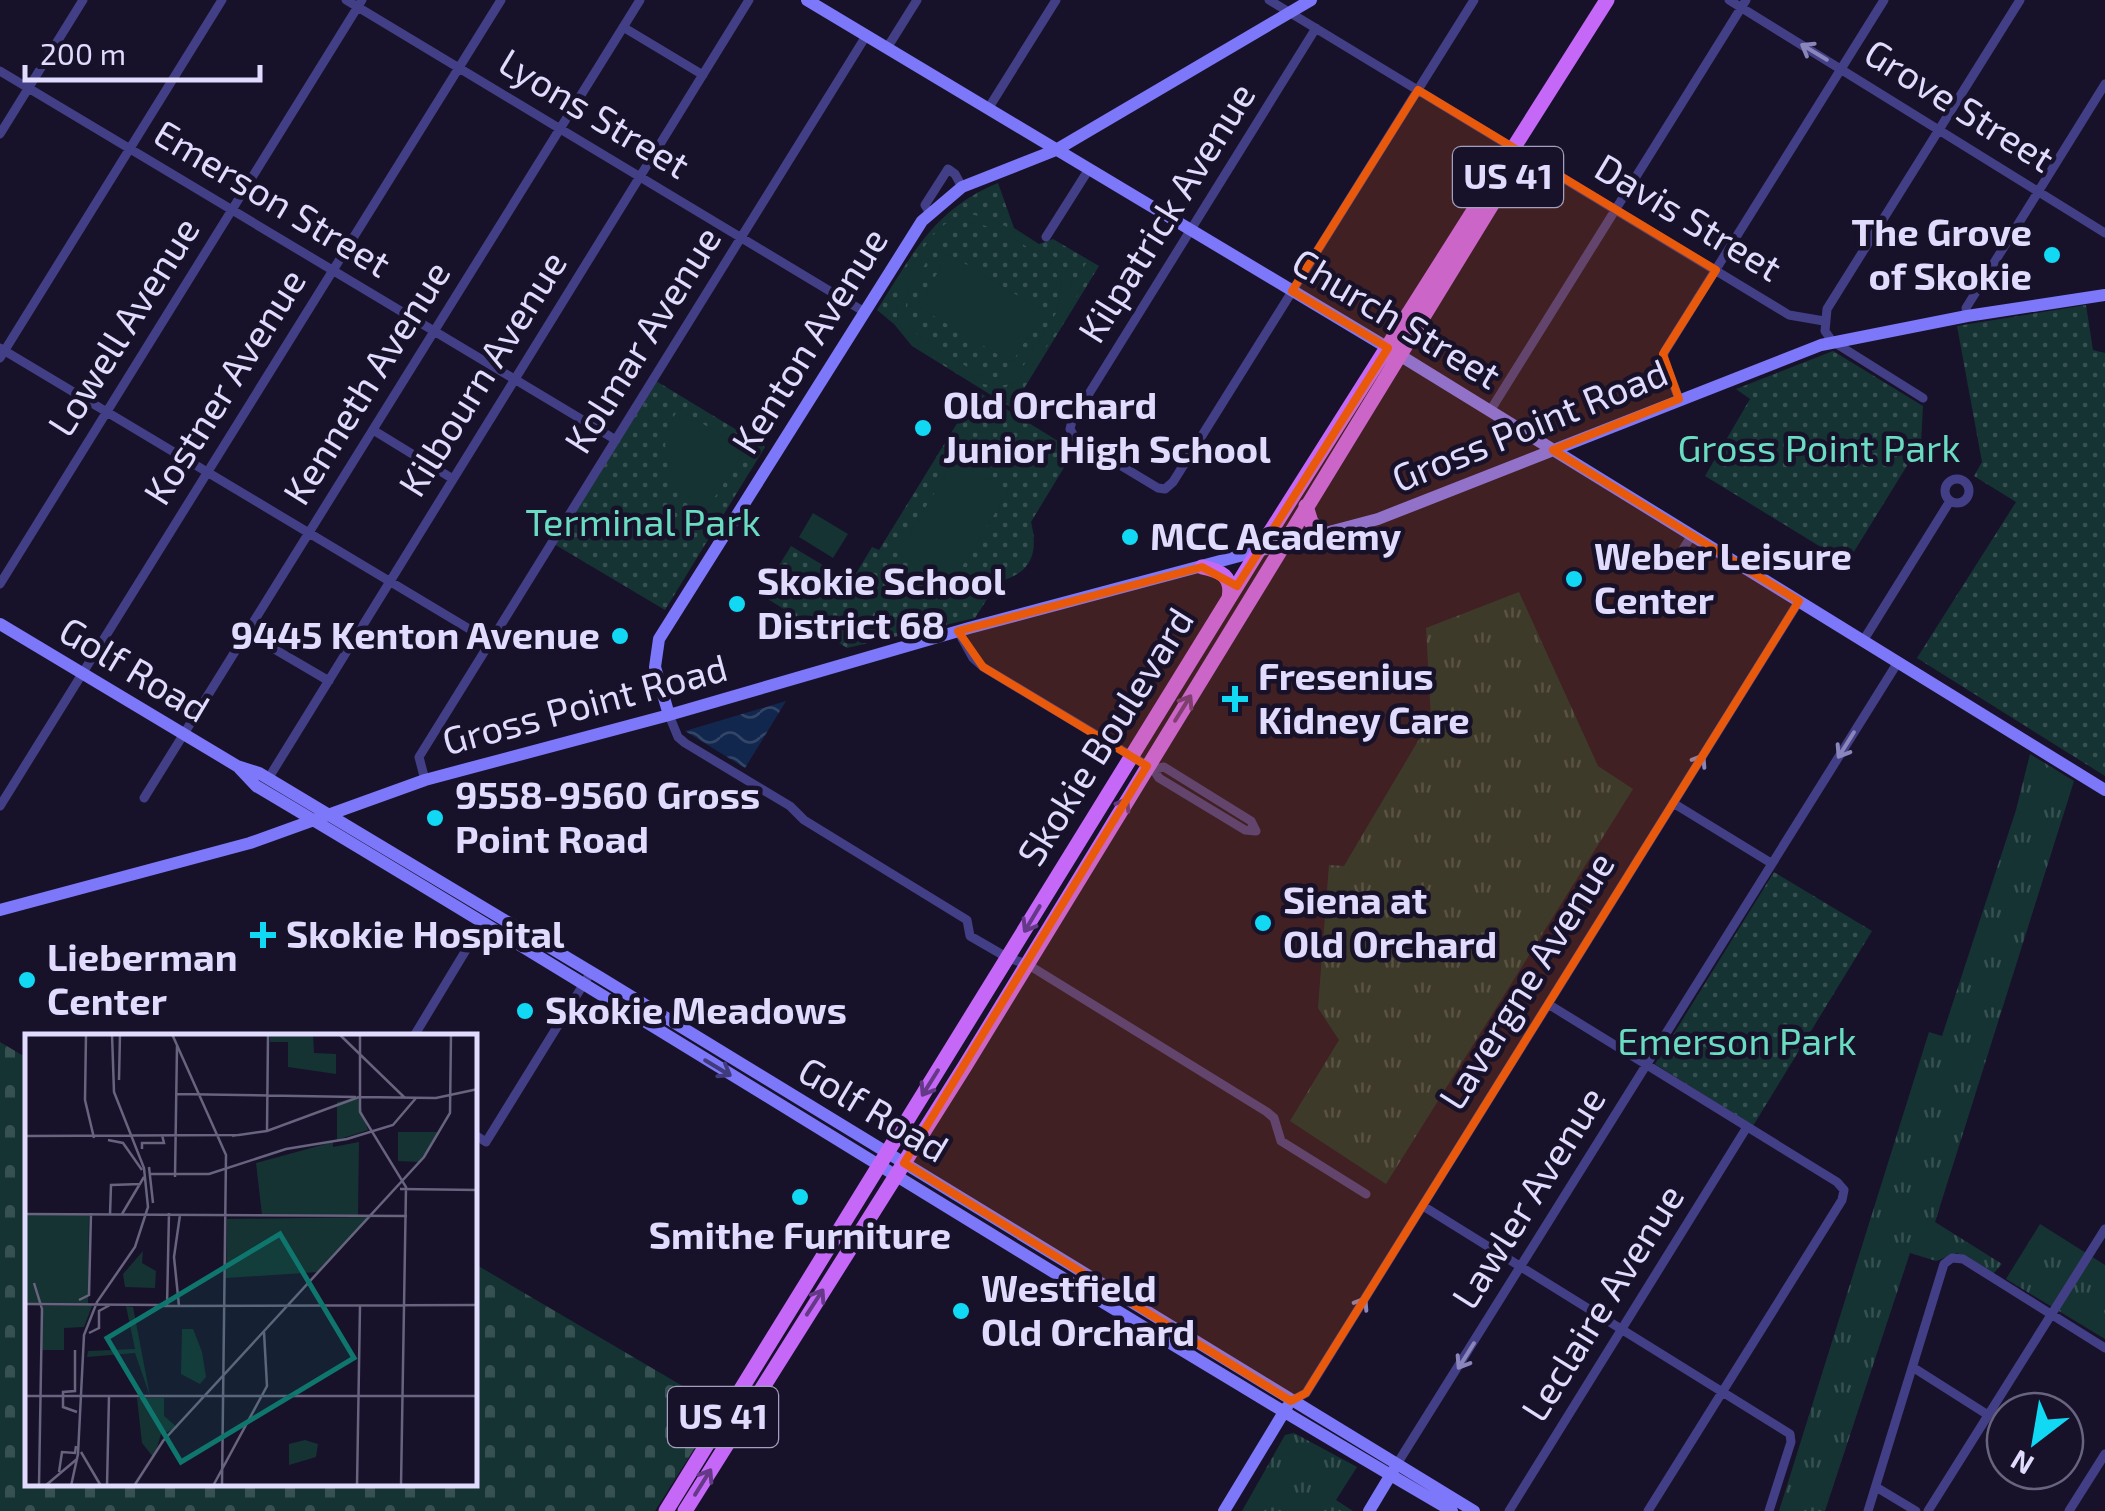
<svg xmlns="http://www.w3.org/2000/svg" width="2105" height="1511" viewBox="0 0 2105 1511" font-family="'Exo 2',sans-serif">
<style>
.grass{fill:url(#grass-tufts)}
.cemetery{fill:url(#cemetery-stones)}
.park{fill:url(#park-dots)}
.pitch{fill:#153333;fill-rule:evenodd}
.water{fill:url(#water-waves)}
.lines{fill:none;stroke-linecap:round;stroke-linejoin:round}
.street{stroke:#433f86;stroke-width:9}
.secondary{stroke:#7d78f9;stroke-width:12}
.primary{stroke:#c568f8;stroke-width:15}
.oneway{stroke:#8a86bc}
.oneway2{stroke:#653987}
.oneway3{stroke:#403b7d}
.marked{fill:#e8590c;fill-opacity:0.2;stroke:#e8590c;stroke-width:8;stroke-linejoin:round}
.poi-dot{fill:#11d9f4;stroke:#17122a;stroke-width:4}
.labels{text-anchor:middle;stroke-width:9;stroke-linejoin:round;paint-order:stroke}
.shield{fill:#17122a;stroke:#a49fbe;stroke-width:2.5}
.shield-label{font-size:35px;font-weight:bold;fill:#e1dcfd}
.street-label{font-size:38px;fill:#e1dcfd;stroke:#17122a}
.poi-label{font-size:38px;font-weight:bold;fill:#e1dcfd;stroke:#17122a;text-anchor:start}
.park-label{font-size:38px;fill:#6adcc1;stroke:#17122a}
.inset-road{fill:none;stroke:#68637e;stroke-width:2.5}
.view{fill:#0f766e;fill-opacity:0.15;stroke:#0f766e;stroke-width:5}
.inset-edge{fill:none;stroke:#e1dcfd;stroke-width:5}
</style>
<defs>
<pattern id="grass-tufts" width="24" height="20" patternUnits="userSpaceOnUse" patternTransform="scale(2.5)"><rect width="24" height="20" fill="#153333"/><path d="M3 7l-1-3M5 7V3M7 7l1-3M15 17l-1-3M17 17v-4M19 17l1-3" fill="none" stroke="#375051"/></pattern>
<pattern id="cemetery-stones" width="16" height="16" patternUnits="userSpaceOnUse" patternTransform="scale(2.5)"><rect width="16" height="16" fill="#153333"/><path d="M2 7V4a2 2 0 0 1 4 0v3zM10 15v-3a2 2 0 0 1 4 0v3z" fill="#375051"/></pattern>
<pattern id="park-dots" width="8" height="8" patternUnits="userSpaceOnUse" patternTransform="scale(2.5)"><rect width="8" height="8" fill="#153333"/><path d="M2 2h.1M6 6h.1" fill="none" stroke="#375051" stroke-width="1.8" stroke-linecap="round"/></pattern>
<pattern id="water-waves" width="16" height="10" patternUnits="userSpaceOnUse" patternTransform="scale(2.5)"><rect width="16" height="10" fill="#12274e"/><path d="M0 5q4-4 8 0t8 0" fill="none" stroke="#344668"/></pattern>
</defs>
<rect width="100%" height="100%" fill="#17122a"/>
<path class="grass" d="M1519,592L1598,766L1633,789L1386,1184L1290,1121L1339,1040L1318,1008L1329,865L1344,866L1431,719L1426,628Z
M2030,754L2074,781L1935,1222L2002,1264L1992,1275L1957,1253L1936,1261L1910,1253L1825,1511H1779L1929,1032L1942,1036L2016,810Z
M2040,1224L2105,1265V1339L2006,1279Z
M1294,1433L1357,1467L1336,1500L1353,1511H1242L1285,1435Z"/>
<path class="cemetery" d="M0,1042L27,1058L28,1484H475V1264L720,1408L655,1511H0Z"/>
<path class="park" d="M998,183L1014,228L1039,244L1053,239L1099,266L1012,408L912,346L894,324L877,310C912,255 934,209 998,183Z
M2086,305L2093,350L2105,353V776L1917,658L2016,502L1974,476L1982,462L1957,326Z
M1833,351L1923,406L1921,443L1847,563L1705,476L1750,399L1736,389Z
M656,381L765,447L665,610L554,544Z
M977,391L1074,451L1031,522C1039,554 1031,573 998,582L975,618L847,648L761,595L791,546L851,582L872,547L879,550Z
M1774,872L1872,931L1753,1126L1655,1064Z"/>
<path class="pitch" d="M966,214C989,214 1049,246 1063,266C1067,272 1069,281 1070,288L1087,262L1094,266C1079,291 1037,371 1015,382C1006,386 994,387 984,384C966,380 911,344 901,328C895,315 896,303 899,290C917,261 931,223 966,214ZM963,222C991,220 1053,257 1062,284L1058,310L1024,365L1010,375L996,378L980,375L919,337L905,316L907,294L942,236Z
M949,254L1043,311L1012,363L917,306Z
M679,409L740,447L743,453L706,511C669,489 651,445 679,409Z
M955,460L1008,492L950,586L897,553Z
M813,513L848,534L833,558L799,537Z"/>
<path class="water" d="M786,701L745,768L685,731Z"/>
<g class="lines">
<path class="street" d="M346,0L863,311
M1269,0L1789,315L1824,321
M1729,0L2105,233
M623,27L703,75
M1316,28L1072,421L1070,429L1075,438L1158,488L1165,489L1173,482L1474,0
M887,48L917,0
M0,71L616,440
M988,109L1056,0
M0,134L83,0
M930,213L925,205L948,169L955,174L962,187
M1046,237L1089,169
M1967,316L1966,308L2105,84
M0,348L491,642
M0,358L222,0
M1923,398L1832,341L1825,331L1827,309L2020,0
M1679,399L1663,357L1665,351L1884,0
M1490,411L1746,0
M373,430L453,479
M1945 491a12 12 0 1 1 24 0a12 12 0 1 1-24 0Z
M1672,567L1692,535
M0,584L362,0
M958,631L973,658L983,667L1153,769L1159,778L1245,830L1256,831
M247,633L329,681
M1863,641L1950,501
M669,715L678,737L685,743L790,806L804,820L967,920L970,936L1008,958L1027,964L1267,1112L1274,1118L1281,1141L1366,1194
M1153,769L1164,767L1251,821L1256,831
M268,779L749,0
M425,780L419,757L866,36
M144,798L640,0
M1673,803L1771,863
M0,806L501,0
M1548,1004L1837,1182L1844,1190L1842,1200L1648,1511
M414,1036L483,922
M475,1135L486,1142L591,972
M1423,1206L1790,1434L1791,1442L1769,1511
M1914,1368L1988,1415
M1291,1401L1306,1393L1799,601
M1397,1464L1898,662
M1876,1487L1916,1511
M1509,1511L1747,1127
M1868,1511L1944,1264L1952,1258L1963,1259L2105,1348
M1928,1511L2105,1229
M2069,1511L2105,1454"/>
<path class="secondary" d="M807,0L1388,348L2105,790
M0,624L237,766L259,773L601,978L1474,1511
M669,715L655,667L659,639L922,221L962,187L1056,150L1311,0
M239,768L256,786C657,1024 1050,1276 1452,1511
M0,910L250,843L425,780L669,715L969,628L1378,519L1821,345L1967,316L2105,295
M1224,1511L1287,1407
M1369,1511L1393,1471"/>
<path class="primary" d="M1306,506L1311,522L1324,535
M1202,567C1221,571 1233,576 1229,598
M666,1511L1257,553L1607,0
M685,1511L965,1066L1513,170"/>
</g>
<defs><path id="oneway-shaft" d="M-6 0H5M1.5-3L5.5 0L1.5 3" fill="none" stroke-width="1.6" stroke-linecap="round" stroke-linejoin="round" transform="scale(2.5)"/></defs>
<g class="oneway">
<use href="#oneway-shaft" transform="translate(1814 52) rotate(-149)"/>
<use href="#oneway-shaft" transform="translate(1846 745) rotate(122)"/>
<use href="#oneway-shaft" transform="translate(1696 767) rotate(-58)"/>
<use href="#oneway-shaft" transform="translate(1358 1310) rotate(-58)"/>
<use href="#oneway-shaft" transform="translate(1466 1356) rotate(122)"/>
</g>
<g class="oneway2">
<use href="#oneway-shaft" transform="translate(1183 708) rotate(-58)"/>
<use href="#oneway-shaft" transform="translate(1120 811) rotate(-59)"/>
<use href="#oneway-shaft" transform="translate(1032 919) rotate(121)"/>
<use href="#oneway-shaft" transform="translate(930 1083) rotate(122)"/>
<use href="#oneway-shaft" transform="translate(815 1302) rotate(-57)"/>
<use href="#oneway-shaft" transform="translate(703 1482) rotate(-58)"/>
</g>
<use class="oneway3" href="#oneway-shaft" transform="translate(718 1068) rotate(31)"/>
<path class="marked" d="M1418,90L1716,270L1663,354L1679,399L1553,450L1799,601L1306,1393L1291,1401L904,1163L1147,766L983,667L958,631L1202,567L1237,586L1388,348L1292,291Z"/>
<g class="poi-dot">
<circle cx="2052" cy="255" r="10"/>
<circle cx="923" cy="428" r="10"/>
<circle cx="1130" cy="537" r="10"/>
<circle cx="1574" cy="579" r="10"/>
<circle cx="737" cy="604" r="10"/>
<circle cx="620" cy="636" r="10"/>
<path d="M1230 684h10v10h10v10h-10v10h-10v-10h-10v-10h10z"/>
<circle cx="435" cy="818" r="10"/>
<circle cx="1263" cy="923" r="10"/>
<path d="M258 920h10v10h10v10h-10v10h-10v-10h-10v-10h10z"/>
<circle cx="27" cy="980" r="10"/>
<circle cx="525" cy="1011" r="10"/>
<circle cx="800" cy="1197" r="10"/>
<circle cx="961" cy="1311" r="10"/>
</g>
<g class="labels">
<g class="shield">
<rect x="1453" y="147" width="110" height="60" rx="8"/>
<rect x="668" y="1387" width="110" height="60" rx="8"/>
</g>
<g class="shield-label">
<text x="1508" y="189">US 41</text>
<text x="723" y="1429">US 41</text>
</g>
<g class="street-label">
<text transform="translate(1959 106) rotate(32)" y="13">Grove Street</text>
<text transform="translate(594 114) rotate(31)" y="13">Lyons Street</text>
<text transform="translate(272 199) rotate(31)" y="13">Emerson Street</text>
<text transform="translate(1167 213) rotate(-58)" y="13">Kilpatrick Avenue</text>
<text transform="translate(1688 218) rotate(31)" y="13">Davis Street</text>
<text transform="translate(1396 319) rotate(31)" y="13">Church Street</text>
<text transform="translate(124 327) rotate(-58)" y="13">Lowell Avenue</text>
<text transform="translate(643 340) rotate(-58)" y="13">Kolmar Avenue</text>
<text transform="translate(810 341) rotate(-58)" y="13">Kenton Avenue</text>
<text transform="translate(483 374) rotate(-58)" y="13">Kilbourn Avenue</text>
<text transform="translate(367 383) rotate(-58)" y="13">Kenneth Avenue</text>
<text transform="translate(225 387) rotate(-58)" y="13">Kostner Avenue</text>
<text transform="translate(1530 426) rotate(-22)" y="13">Gross Point Road</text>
<text transform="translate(134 670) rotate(31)" y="13">Golf Road</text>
<text transform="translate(585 705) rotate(-15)" y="13">Gross Point Road</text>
<text transform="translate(1106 737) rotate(-58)" y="13">Skokie Boulevard</text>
<text transform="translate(1527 981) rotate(-58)" y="13">Lavergne Avenue</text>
<text transform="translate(873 1110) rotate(31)" y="13">Golf Road</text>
<text transform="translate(1529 1198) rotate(-58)" y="13">Lawler Avenue</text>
<text transform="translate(1603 1303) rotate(-58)" y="13">Leclaire Avenue</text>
</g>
<g class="poi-label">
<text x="2032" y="246" text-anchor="end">The Grove<tspan x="2032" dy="44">of Skokie</tspan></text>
<text x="943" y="419">Old Orchard<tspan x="943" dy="44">Junior High School</tspan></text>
<text x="1150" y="550">MCC Academy</text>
<text x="1594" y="570">Weber Leisure<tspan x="1594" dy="44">Center</tspan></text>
<text x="757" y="595">Skokie School<tspan x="757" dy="44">District 68</tspan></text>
<text x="600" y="649" text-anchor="end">9445 Kenton Avenue</text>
<text x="1258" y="690">Fresenius<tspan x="1258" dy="44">Kidney Care</tspan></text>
<text x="455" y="809">9558-9560 Gross<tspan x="455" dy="44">Point Road</tspan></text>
<text x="1283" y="914">Siena at<tspan x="1283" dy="44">Old Orchard</tspan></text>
<text x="286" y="948">Skokie Hospital</text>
<text x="47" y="971">Lieberman<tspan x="47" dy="44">Center</tspan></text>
<text x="545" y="1024">Skokie Meadows</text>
<text x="800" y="1249" text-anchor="middle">Smithe Furniture</text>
<text x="981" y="1302">Westfield<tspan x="981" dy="44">Old Orchard</tspan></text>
</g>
<g class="park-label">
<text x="1819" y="462">Gross Point Park</text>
<text x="643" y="536">Terminal Park</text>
<text x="1737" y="1055">Emerson Park</text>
</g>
</g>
<g transform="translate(25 1034)">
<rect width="452" height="452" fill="#17122a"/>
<path d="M308,108V113L334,108L333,181H237L231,129ZM101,272L108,273L125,362L110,319L62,323L63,317L110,315ZM157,295H168L177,318L181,343L175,350L156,340Z" fill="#153333"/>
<path d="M346,183L294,238L201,244L202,185Z" fill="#153333"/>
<path d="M245,0H288L289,19L311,20V40L263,33V8H245ZM333,64L343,96L312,106V68ZM373,98H415L394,128L373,127ZM0,181H64L63,270H0ZM118,217L117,229L131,237L130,254L100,253L98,240ZM18,272H67L59,293L39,294V316H17ZM112,364H139V382L153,394L136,400L129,424L117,409ZM280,406L293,410L291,423L264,431V410Z" fill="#153333"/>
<path class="inset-road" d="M61,0L60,66L69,104M147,0L201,121L197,452M314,0L380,64M335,0V78L381,153L376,452M94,46L95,0M151,60L331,63M334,63L411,64L453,55M242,97L243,0M0,102L214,101M207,102L242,97L334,63M83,106L98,109L117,136M117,115V109H139L137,101M124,133L128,169M126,140H184L261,115L322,105L368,91L391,64M150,143L152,12M375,155L453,156M0,180L382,182M97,180L119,143M85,181L86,151L116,150M9,249L17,275L14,452M54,266L64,261L66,179M0,270L136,271M132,272L453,271M142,272L144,179M154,272L149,223L155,181M64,299L74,294V277L85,271M50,316V357L38,358V373L52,378M0,362H453M56,418L76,452M34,438L37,418L50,419L51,412M20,452L52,425M46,452L53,420L59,301L72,268L110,213L123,173L119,134L89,58L87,0M82,452L84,362M109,452L138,407L399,123L425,79L426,0M188,452L242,352L239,298M332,452L335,272"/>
<path class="view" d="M255,200L329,324L156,428L82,304Z"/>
<rect width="452" height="452" class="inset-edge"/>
</g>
<g transform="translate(2035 1441) rotate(211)"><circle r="48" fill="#17122a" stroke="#68637e" stroke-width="2.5"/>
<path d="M0-8L18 38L0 25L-18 38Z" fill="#11d9f4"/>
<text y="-15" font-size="28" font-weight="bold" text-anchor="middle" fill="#e1dcfd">N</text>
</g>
<path d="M25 65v15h235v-15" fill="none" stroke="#e1dcfd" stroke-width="5"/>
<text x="40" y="65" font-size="30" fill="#e1dcfd" stroke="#17122a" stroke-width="8" paint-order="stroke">200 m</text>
</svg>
